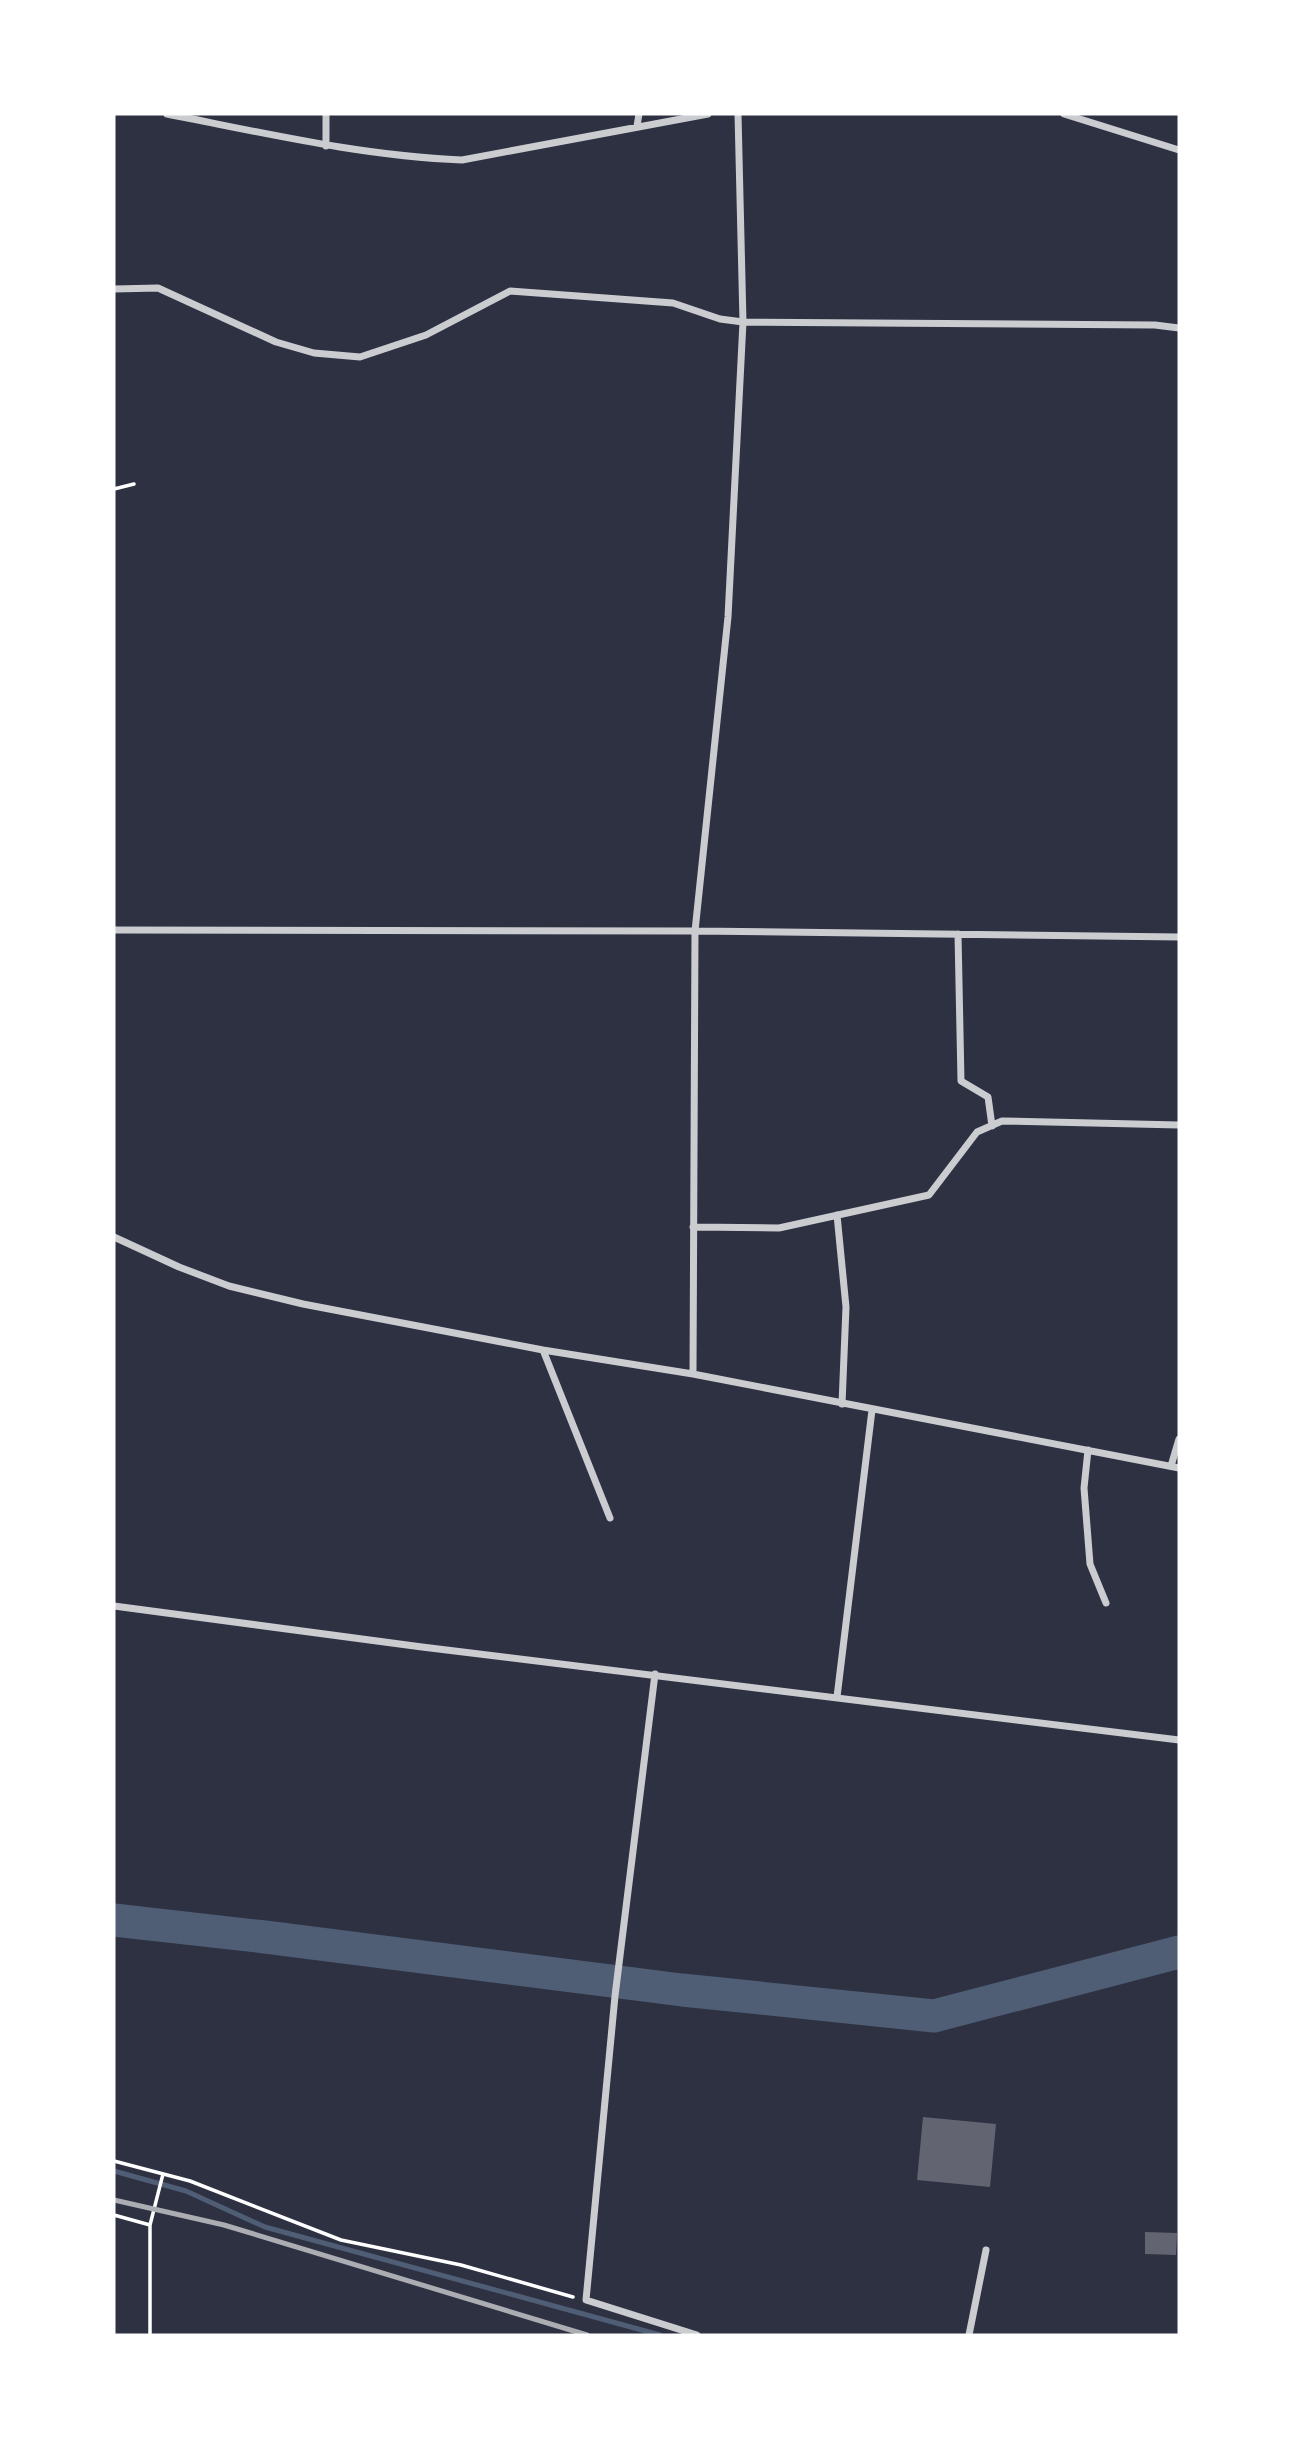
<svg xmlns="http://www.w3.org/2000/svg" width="1293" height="2449" viewBox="0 0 1293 2449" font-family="Overpass,sans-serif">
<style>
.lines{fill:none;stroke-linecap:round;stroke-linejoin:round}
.stream{stroke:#4f5d75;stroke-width:5}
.river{stroke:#4f5d75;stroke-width:33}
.building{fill:#626471}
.path{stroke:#fff;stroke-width:3.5}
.minor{stroke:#caccd0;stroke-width:7}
.rail{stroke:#abadb3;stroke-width:5}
</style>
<rect width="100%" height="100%" fill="#2d3142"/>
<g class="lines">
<path class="stream" d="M114,2171L186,2191L265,2227L660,2335"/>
<path class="river" d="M114,1920L265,1937L682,1990L934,2016L1179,1952"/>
</g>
<path class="building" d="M923,2117L996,2124L990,2187L917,2180Z
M1145,2232L1177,2233L1176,2255L1145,2254Z"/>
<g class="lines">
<path class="path" d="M114,489L134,484
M114,2161L190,2181L341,2240L461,2265L573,2297
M114,2215L150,2225V2335
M150,2225L163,2174"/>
<path class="minor" d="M167,114C265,133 362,156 462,160L708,114
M1064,114L1179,150
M637,126L639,114
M326,146V114
M114,289L158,288L276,342L314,353L360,357L426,335L510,291L673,303L720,319L743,322L1155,325L1179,328
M114,930L695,931L1179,937
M958,934L961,1081L988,1097L992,1126
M837,1215L846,1307L842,1404
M693,1227L779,1228L929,1195L977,1132L1002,1121L1179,1125
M114,1237L179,1267L229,1286L303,1304L543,1350L693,1374L1179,1468
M543,1350L610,1518
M693,1374L695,931L728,617L743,322L738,114
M1088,1450L1084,1488L1090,1564L1106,1603
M1171,1466L1179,1439
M114,1606L422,1647L1179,1740
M655,1674L615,1996L586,2300L697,2335
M837,1697L872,1410
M969,2335L986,2250"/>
<path class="rail" d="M114,2200L224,2225L587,2335"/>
</g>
<rect width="1293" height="2449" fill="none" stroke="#ffffff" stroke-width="231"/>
</svg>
